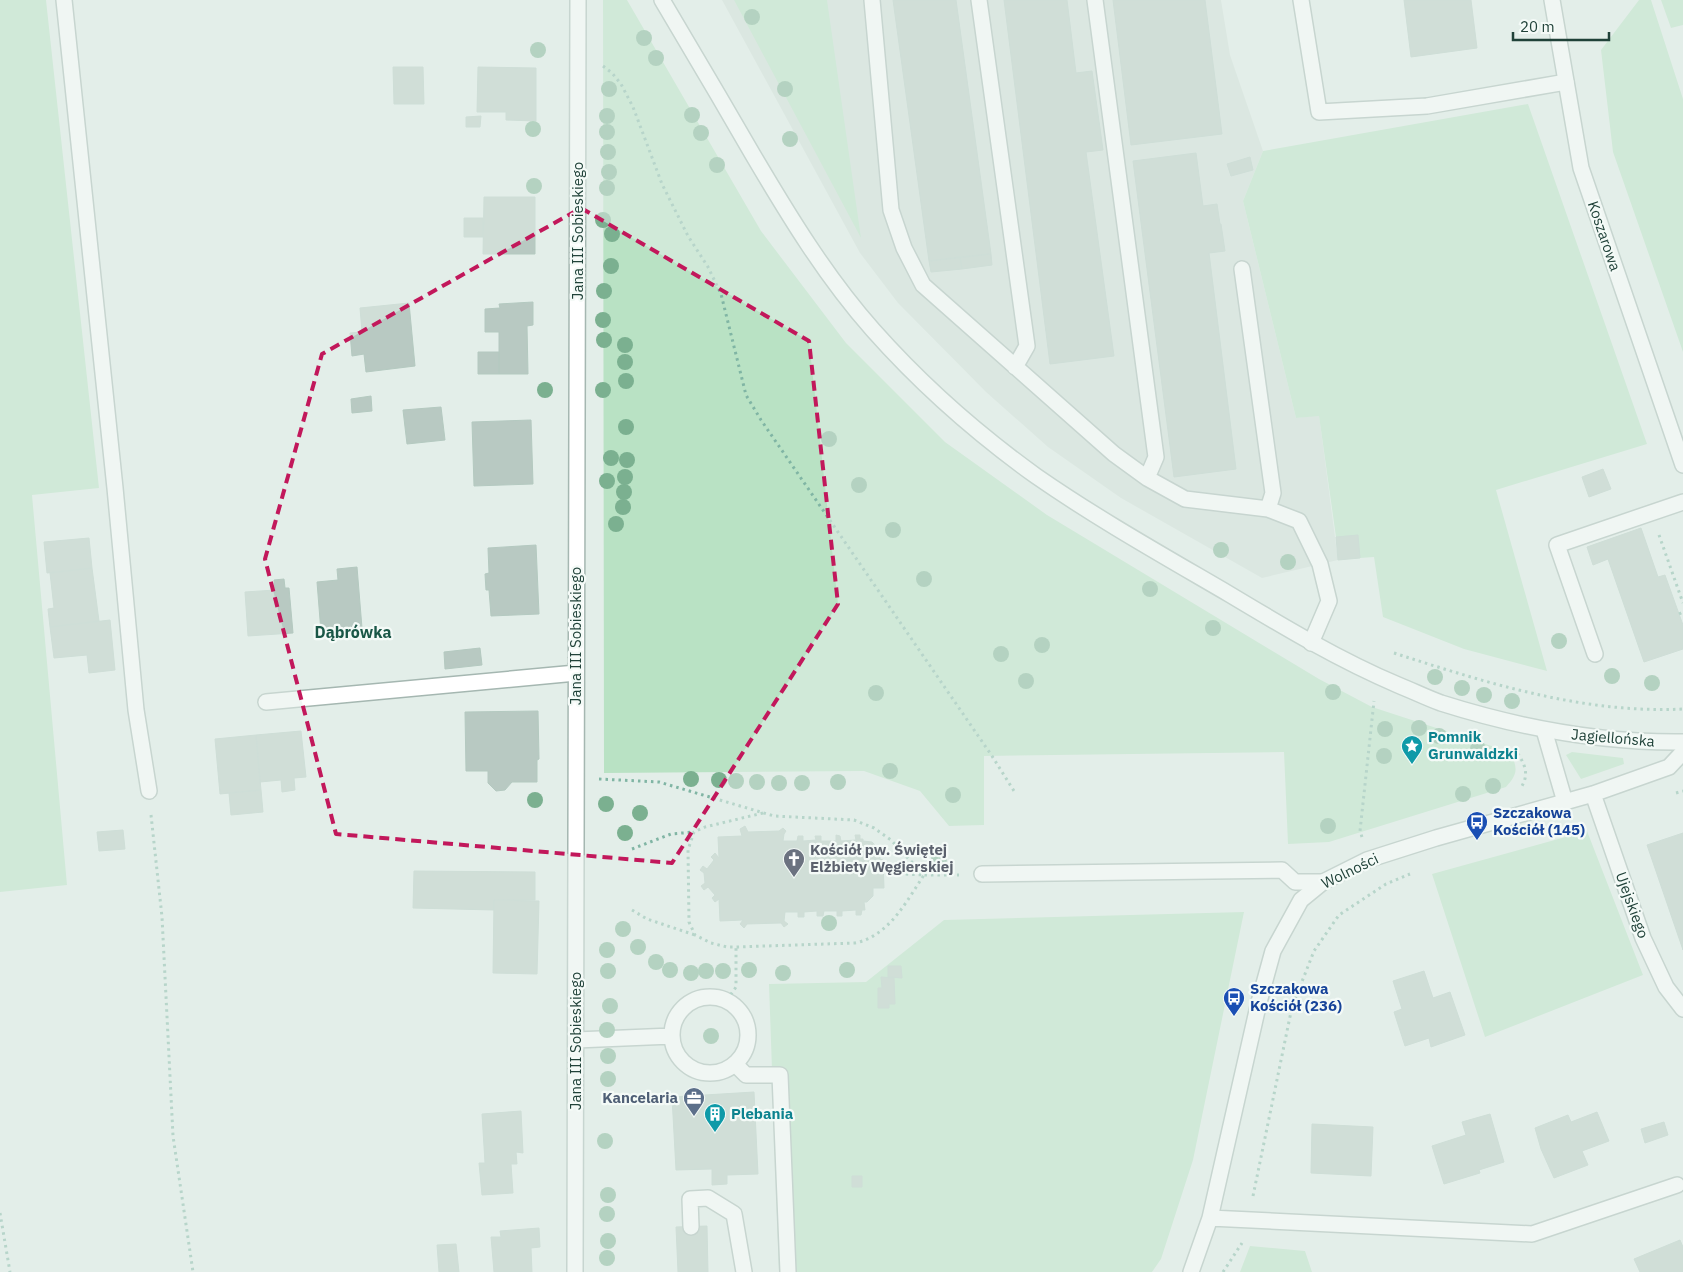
<svg xmlns="http://www.w3.org/2000/svg" width="1683" height="1272" viewBox="0 0 1683 1272" font-family="'IBM Plex Sans',sans-serif">
<style>
.built{fill:#d1ded8}
.green{fill:#b9e2c4}
.building{fill:#b8c9c2;stroke:#b4c9c0}
.lines{fill:none;stroke-linecap:round;stroke-linejoin:round}
.service-casing{stroke:#a5b7b1;stroke-width:18}
.pedestrian-casing{stroke:#a5b7b1;stroke-width:18}
.minor-casing{stroke:#a5b7b1;stroke-width:18}
.tertiary-casing{stroke:#a5b7b1;stroke-width:18}
.path{stroke:#80b5a4;stroke-width:3;stroke-dasharray:2.5 4;stroke-linecap:butt}
.service{stroke:#fff;stroke-width:15}
.pedestrian{stroke:#fff;stroke-width:15}
.minor{stroke:#fff;stroke-width:15}
.tertiary{stroke:#fff;stroke-width:15}
.tree{fill:#7bb090}
.marked{fill:none;stroke:#c2185b;stroke-width:4;stroke-dasharray:10 6;stroke-linejoin:round}
.labels{text-anchor:middle;stroke-width:4.5;stroke-linejoin:round;paint-order:stroke}
.street-label{font-size:15px;fill:#204239;stroke:#f4faf7}
.culture-label{font-size:15px;font-weight:bold;fill:#0d838f;stroke:#f4faf7;text-anchor:start}
.transit-label{font-size:15px;font-weight:bold;fill:#164399;stroke:#f4faf7;text-anchor:start}
.worship-label{font-size:15px;font-weight:bold;fill:#5b616d;stroke:#f4faf7;text-anchor:start}
.service-label{font-size:15px;font-weight:bold;fill:#4e5e75;stroke:#f4faf7;text-anchor:end}
.neighbourhood-label{font-size:16px;font-weight:bold;fill:#1a5747;stroke:#f4faf7}
</style>
<rect width="100%" height="100%" fill="#e3eee9"/>
<path class="built" d="M722,0H1221L1230,55L1263,151L1243,201L1296,418L1319,415L1338,560L1262,578L1121,498L1048,447L986,392L898,303L860,253Z"/>
<path class="green" d="M0,0H46L99,488L32,495L67,885L0,892Z
M603,0H627L761,231L846,343L945,442L1047,515L1319,679L1372,707L1510,752C1518,768 1518,774 1506,787L1329,842L1288,844L1284,752L984,756V825L949,826L920,791L864,771L604,773Z
M734,0H827L861,238Z
M1639,0H1651L1683,99V352L1613,152L1601,50Z
M1661,0H1683V25L1671,28Z
M1528,104L1647,444L1496,490L1547,671L1464,649L1383,617L1374,557L1360,558L1336,537L1319,416L1296,418L1243,201L1263,151Z
M1572,752L1623,758L1624,764L1581,779L1566,755Z
M1587,831L1643,975L1485,1037L1432,874Z
M1244,912L1193,1160L1161,1259L1152,1272H779L769,984L866,982L944,920Z
M1250,1246L1305,1251L1312,1272H1240Z"/>
<path class="building" d="M893,0H956L991,254L929,261Z
M1004,0H1067L1076,73L1092,71L1103,150L1086,152L1114,356L1050,364Z
M1113,0H1205L1222,134L1131,145Z
M1404,0H1471L1477,48L1411,57Z
M393,67H423L424,104H394Z
M478,67L536,68V121L506,120V112H477Z
M481,116L480,127H466V117Z
M1196,153L1203,206L1217,204L1220,224H1221L1225,251L1209,253L1236,469L1174,477L1133,161Z
M1250,157L1253,170L1231,176L1227,164Z
M484,197H535V254H483Z
M464,218H483V237H464Z
M991,254L992,265L962,269L960,257Z
M960,257L962,269L931,272L929,261Z
M533,302V325L527,326L528,374H499V332H485V309L500,308L499,304Z
M409,303L415,366L366,372L364,354L352,356L350,333L362,332L360,308Z
M478,352H499V374H478Z
M371,396L372,411L352,413L351,399Z
M441,407L445,440L407,444L403,410Z
M531,420L533,484L474,486L472,422Z
M1603,469L1611,489L1589,497L1582,477Z
M1641,528L1658,577L1665,575L1683,625V649L1644,662L1608,559L1593,565L1587,547Z
M1358,535L1360,558L1338,560L1336,537Z
M89,538L92,568L47,573L44,542Z
M536,545L539,614L491,616L489,590H486L485,574L489,573L488,548Z
M357,567L362,628L321,632L317,582L338,580L337,569Z
M92,568L99,621L50,627L48,609L54,608L50,573Z
M284,579L285,588H289L293,633L248,636L245,592L275,590L274,580Z
M110,620L115,670L89,673L87,655L54,658L50,627Z
M480,648L482,665L445,669L444,652Z
M538,711L539,759L537,760V782H512L505,790L496,791L488,783V771H466L465,712Z
M301,731L306,777L294,778L295,790L282,792L281,780L260,782L256,735Z
M256,735L261,790L220,794L215,739Z
M261,790L263,812L231,815L229,793Z
M745,826L748,832L779,831L783,828L786,831L784,834L783,841H797L798,836H803V841L816,840L815,836H821V841H836V835L840,836L841,841L856,840L855,835H860V839H863V841L872,842L879,849L880,859L883,860L884,888H873V896L867,902H864L865,910H862L861,915H856V910L842,911V916H837V911H824L823,916H817V911L804,912V917H798V912H785L784,921L788,924L784,927L781,923L747,924L744,928L740,924L743,920L720,921L719,899L715,902L712,898L715,895L708,887L704,890L701,886L705,883L704,873L700,870L703,866L707,869L714,860L711,857L715,853L719,858L718,837L742,836L740,829Z
M123,830L125,849L99,851L97,832Z
M1683,833V950L1647,845Z
M414,871L535,872V900H494V910L413,908Z
M494,900L539,901L537,974L493,973Z
M888,966H901L902,978L888,977Z
M1424,971L1433,998L1450,992L1465,1035L1431,1047L1429,1038L1405,1046L1394,1012L1402,1009L1393,981Z
M881,977L894,978L895,1004H889V1008H878V988H882Z
M754,1092L758,1174L727,1175V1184L712,1185V1169L676,1170L672,1097Z
M521,1111L523,1153L516,1152L517,1164H511L513,1193L482,1195L479,1163H485L482,1114Z
M1597,1112L1609,1141L1582,1151L1588,1165L1554,1178L1541,1149L1535,1128L1568,1115L1571,1122Z
M1490,1114L1504,1162L1479,1170L1480,1173L1444,1184L1432,1146L1466,1135L1462,1122Z
M1664,1122L1668,1135L1645,1143L1641,1129Z
M1312,1124L1373,1127L1371,1176L1311,1173Z
M852,1176H862V1187H852Z
M707,1226L708,1272H678L676,1227Z
M539,1228L540,1247L531,1248L532,1272H494L491,1237H501L500,1231Z
M1680,1240L1683,1247V1272H1640L1634,1259Z
M456,1244L459,1272H439L437,1245Z"/>
<g class="lines">
<g class="service-casing">
<path id="service" d="M64,0L115,488L136,710L149,791
M872,0L891,210L904,248L923,285L1114,454L1147,478L1185,499L1268,509L1299,521L1320,564L1329,601L1311,643
M979,0L1027,346L1015,367
M1095,0L1156,457L1147,478
M1301,0L1319,112L1427,106L1566,82
M1242,269L1273,493L1268,509
M1595,654L1557,545L1683,502
M266,702L576,673
M672 1035a38 38 0 1 1 76 0a38 38 0 1 1-76 0Z
M576,1040L672,1036
M735,1064L746,1075H780L788,1272
M691,1227L690,1199L708,1198L734,1214L744,1272"/>
</g>
<g class="pedestrian-casing">
<path id="pedestrian" d="M982,874L1282,870L1295,882H1323"/>
</g>
<g class="minor-casing">
<path id="minor" d="M1552,0L1581,168L1683,465
M1544,730L1565,802
M1593,794L1643,938L1666,987L1683,1009
M1210,1218L1532,1234L1677,1185
M1191,1272L1210,1218L1259,1002L1273,951L1301,900L1323,882L1367,860L1436,838L1593,794L1669,767L1683,752"/>
</g>
<g class="tertiary-casing">
<path id="tertiary" d="M662,0C693,52 723,103 753,155C789,216 826,277 873,330C920,383 979,435 1036,476C1098,519 1164,556 1229,594C1284,627 1339,660 1398,685C1413,691 1427,698 1441,703C1520,728 1600,743 1683,742
M575,1272L578,0"/>
</g>
<path class="path" d="M603,66L612,73L621,84L633,107L662,184L688,236L708,267L721,294L746,395L761,420L992,756L1014,791
M1659,535L1683,603
M1679,614L1683,612
M1394,653C1487,683 1584,714 1683,709
M1514,748C1524,762 1531,774 1520,789
M599,779L659,782L774,816L854,820L874,828L891,840L924,875H959
M1676,793L1683,791
M763,813L705,827L694,832L688,850L689,922L695,935L711,943L727,947H736L855,943C889,936 906,902 924,875L884,873
M151,815L162,917L173,1136L193,1272
M1362,837L1360,831L1374,701
M632,849L671,834L694,832
M632,910L647,919L695,935
M727,1000L736,987V947
M1253,1196L1292,1007L1314,951L1339,915L1386,884L1410,874
M0,1213L10,1272
M1223,1272L1242,1243"/>
<use href="#service" class="service"/>
<use href="#pedestrian" class="pedestrian"/>
<use href="#minor" class="minor"/>
<use href="#tertiary" class="tertiary"/>
</g>
<g class="tree">
<circle cx="752" cy="17" r="8"/>
<circle cx="644" cy="38" r="8"/>
<circle cx="538" cy="50" r="8"/>
<circle cx="656" cy="58" r="8"/>
<circle cx="609" cy="89" r="8"/>
<circle cx="785" cy="89" r="8"/>
<circle cx="692" cy="115" r="8"/>
<circle cx="607" cy="116" r="8"/>
<circle cx="533" cy="129" r="8"/>
<circle cx="607" cy="132" r="8"/>
<circle cx="701" cy="133" r="8"/>
<circle cx="790" cy="139" r="8"/>
<circle cx="608" cy="152" r="8"/>
<circle cx="717" cy="165" r="8"/>
<circle cx="609" cy="172" r="8"/>
<circle cx="534" cy="186" r="8"/>
<circle cx="607" cy="188" r="8"/>
<circle cx="603" cy="220" r="8"/>
<circle cx="612" cy="234" r="8"/>
<circle cx="611" cy="266" r="8"/>
<circle cx="604" cy="291" r="8"/>
<circle cx="603" cy="320" r="8"/>
<circle cx="604" cy="340" r="8"/>
<circle cx="625" cy="345" r="8"/>
<circle cx="625" cy="362" r="8"/>
<circle cx="626" cy="381" r="8"/>
<circle cx="545" cy="390" r="8"/>
<circle cx="603" cy="390" r="8"/>
<circle cx="626" cy="427" r="8"/>
<circle cx="829" cy="439" r="8"/>
<circle cx="611" cy="458" r="8"/>
<circle cx="627" cy="460" r="8"/>
<circle cx="625" cy="477" r="8"/>
<circle cx="607" cy="481" r="8"/>
<circle cx="859" cy="485" r="8"/>
<circle cx="624" cy="492" r="8"/>
<circle cx="623" cy="507" r="8"/>
<circle cx="616" cy="524" r="8"/>
<circle cx="893" cy="530" r="8"/>
<circle cx="1221" cy="550" r="8"/>
<circle cx="1288" cy="562" r="8"/>
<circle cx="924" cy="579" r="8"/>
<circle cx="1150" cy="589" r="8"/>
<circle cx="1213" cy="628" r="8"/>
<circle cx="1559" cy="641" r="8"/>
<circle cx="1042" cy="645" r="8"/>
<circle cx="1001" cy="654" r="8"/>
<circle cx="1612" cy="676" r="8"/>
<circle cx="1435" cy="677" r="8"/>
<circle cx="1026" cy="681" r="8"/>
<circle cx="1652" cy="683" r="8"/>
<circle cx="1462" cy="688" r="8"/>
<circle cx="1333" cy="692" r="8"/>
<circle cx="876" cy="693" r="8"/>
<circle cx="1484" cy="695" r="8"/>
<circle cx="1512" cy="701" r="8"/>
<circle cx="1419" cy="728" r="8"/>
<circle cx="1385" cy="729" r="8"/>
<circle cx="1439" cy="736" r="8"/>
<circle cx="1478" cy="749" r="8"/>
<circle cx="1384" cy="756" r="8"/>
<circle cx="890" cy="771" r="8"/>
<circle cx="691" cy="779" r="8"/>
<circle cx="719" cy="780" r="8"/>
<circle cx="736" cy="781" r="8"/>
<circle cx="757" cy="782" r="8"/>
<circle cx="838" cy="782" r="8"/>
<circle cx="779" cy="783" r="8"/>
<circle cx="802" cy="783" r="8"/>
<circle cx="1493" cy="786" r="8"/>
<circle cx="1463" cy="794" r="8"/>
<circle cx="953" cy="795" r="8"/>
<circle cx="535" cy="800" r="8"/>
<circle cx="606" cy="804" r="8"/>
<circle cx="640" cy="813" r="8"/>
<circle cx="1328" cy="826" r="8"/>
<circle cx="625" cy="833" r="8"/>
<circle cx="939" cy="859" r="8"/>
<circle cx="829" cy="923" r="8"/>
<circle cx="623" cy="929" r="8"/>
<circle cx="638" cy="947" r="8"/>
<circle cx="607" cy="950" r="8"/>
<circle cx="656" cy="962" r="8"/>
<circle cx="670" cy="970" r="8"/>
<circle cx="749" cy="970" r="8"/>
<circle cx="847" cy="970" r="8"/>
<circle cx="608" cy="971" r="8"/>
<circle cx="706" cy="971" r="8"/>
<circle cx="723" cy="971" r="8"/>
<circle cx="691" cy="973" r="8"/>
<circle cx="783" cy="973" r="8"/>
<circle cx="610" cy="1006" r="8"/>
<circle cx="607" cy="1030" r="8"/>
<circle cx="711" cy="1036" r="8"/>
<circle cx="608" cy="1056" r="8"/>
<circle cx="608" cy="1079" r="8"/>
<circle cx="605" cy="1141" r="8"/>
<circle cx="608" cy="1195" r="8"/>
<circle cx="607" cy="1214" r="8"/>
<circle cx="608" cy="1241" r="8"/>
<circle cx="607" cy="1258" r="8"/>
</g>
<path d="M0 0H1683V1272H0ZM581,208L809,341L838,604L672,863L336,834L265,559L322,354Z" fill="#e3eee9" fill-opacity=".55" fill-rule="evenodd"/>
<path class="marked" d="M581,208L809,341L838,604L672,863L336,834L265,559L322,354Z"/>
<defs>
<g id="sight-pin" transform="scale(1.125)"><path d="M0 17L-7.5 6A9.5 9.5 0 1 1 7.5 6Z" fill="#0f9aa8" stroke="#f4faf7"/><path d="M0-6L1.8-2.2L6-1.7L2.9 1.2L3.7 5.4L0 3.3L-3.7 5.4L-2.9 1.2L-6-1.7L-1.8-2.2Z" fill="#fff"/></g>
<g id="bus-pin" transform="scale(1.125)"><path d="M0 17L-7.5 6A9.5 9.5 0 1 1 7.5 6Z" fill="#1a4fb4" stroke="#f4faf7"/><path d="M-5-6H5V4H4V6H2V4H-2V6H-4V4H-5ZM-3.5-4V0h7V-4ZM-3.5 1.2v1.5H-2V1.2ZM2 1.2v1.5H3.5V1.2Z" fill="#fff"/></g>
<g id="church-pin" transform="scale(1.125)"><path d="M0 17L-7.5 6A9.5 9.5 0 1 1 7.5 6Z" fill="#6b7280" stroke="#f4faf7"/><path d="M-1.2-6h2.4v3.5h3.3v2.4h-3.3V6h-2.4V-.1h-3.3v-2.4h3.3Z" fill="#fff"/></g>
<g id="office-pin" transform="scale(1.125)"><path d="M0 17L-7.5 6A9.5 9.5 0 1 1 7.5 6Z" fill="#5c6f8a" stroke="#f4faf7"/><path d="M-6-3h4V-5.5h4V-3h4V5H-6ZM-1-4.5V-3h2v-1.5ZM-6 0V1H6V0Z" fill="#fff"/></g>
<g id="building-pin" transform="scale(1.125)"><path d="M0 17L-7.5 6A9.5 9.5 0 1 1 7.5 6Z" fill="#0f9aa8" stroke="#f4faf7"/><path d="M-4-6H4V6H1V3H-1V6H-4ZM-2.5-4.3h1.7v1.8h-1.7ZM.8-4.3h1.7v1.8H.8ZM-2.5-1h1.7V.8h-1.7ZM.8-1h1.7V.8H.8Z" fill="#fff"/></g>
</defs>
<g fill-rule="evenodd">
<use href="#sight-pin" x="1412" y="746"/>
<use href="#bus-pin" x="1477" y="822"/>
<use href="#church-pin" x="794" y="859"/>
<use href="#bus-pin" x="1234" y="998"/>
<use href="#office-pin" x="694" y="1098"/>
<use href="#building-pin" x="715" y="1114"/>
</g>
<g class="labels">
<g class="street-label">
<text transform="translate(578 231) rotate(-90)" y="5">Jana III Sobieskiego</text>
<text transform="translate(1604 236) rotate(71)" y="5">Koszarowa</text>
<text transform="translate(576 636) rotate(-90)" y="5">Jana III Sobieskiego</text>
<text transform="translate(1613 738) rotate(5)" y="5">Jagiellońska</text>
<text transform="translate(1350 871) rotate(-26)" y="5">Wolności</text>
<text transform="translate(1632 905) rotate(70)" y="5">Ujejskiego</text>
<text transform="translate(576 1041) rotate(-90)" y="5">Jana III Sobieskiego</text>
</g>
<g class="culture-label">
<text x="1428" y="742">Pomnik<tspan x="1428" dy="17">Grunwaldzki</tspan></text>
<text x="731" y="1119">Plebania</text>
</g>
<g class="transit-label">
<text x="1493" y="818">Szczakowa<tspan x="1493" dy="17">Kościół (145)</tspan></text>
<text x="1250" y="994">Szczakowa<tspan x="1250" dy="17">Kościół (236)</tspan></text>
</g>
<g class="worship-label">
<text x="810" y="855">Kościół pw. Świętej<tspan x="810" dy="17">Elżbiety Węgierskiej</tspan></text>
</g>
<g class="service-label">
<text x="678" y="1103">Kancelaria</text>
</g>
<g class="neighbourhood-label">
<text x="353" y="638">Dąbrówka</text>
</g>
</g>
<path d="M1513 32v8h96v-8" fill="none" stroke="#204239" stroke-width="2.5"/>
<text x="1520" y="32" font-size="15" fill="#204239" stroke="#f4faf7" stroke-width="4" paint-order="stroke">20 m</text>
</svg>
